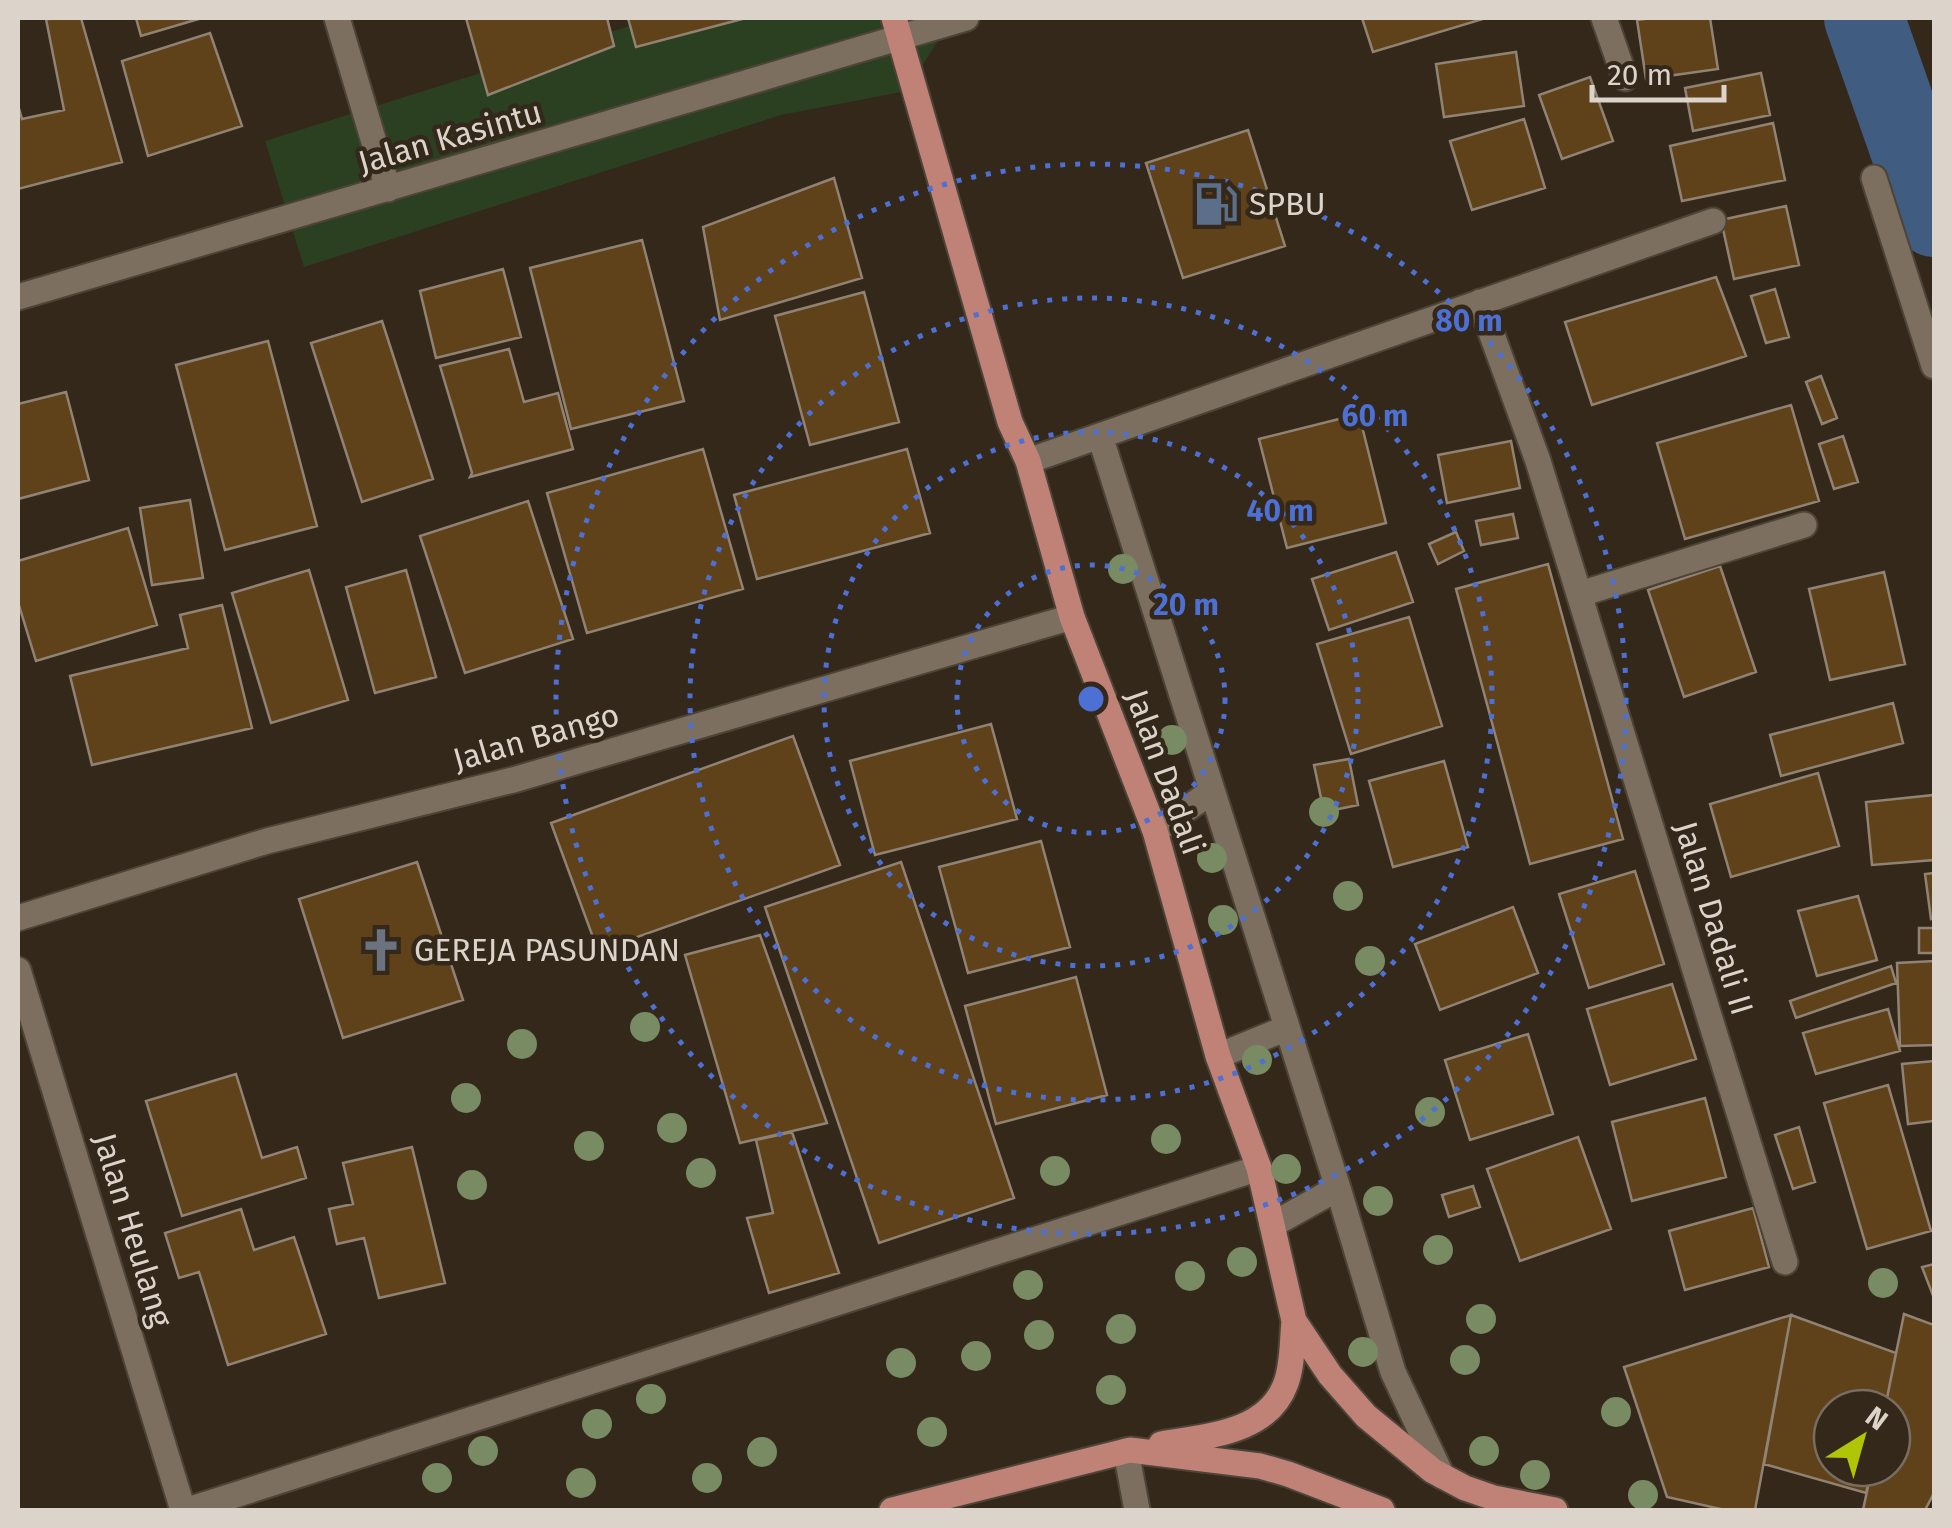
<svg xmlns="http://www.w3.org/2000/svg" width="1952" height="1528" viewBox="0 0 1952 1528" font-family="'Fira Sans',sans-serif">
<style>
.green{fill:#2b3f21}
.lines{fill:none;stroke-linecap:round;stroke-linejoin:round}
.river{stroke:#405c80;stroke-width:80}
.building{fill:#5f411a;stroke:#918373;stroke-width:2.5}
.minor-casing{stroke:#4d4438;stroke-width:29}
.major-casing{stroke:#4d4438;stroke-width:29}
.minor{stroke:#7c6f5f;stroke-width:25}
.major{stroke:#c08177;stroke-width:25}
.tree{fill:#788b62}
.ring{fill:none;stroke:#4d70d5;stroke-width:5;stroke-dasharray:5 10}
.labels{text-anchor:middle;stroke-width:9;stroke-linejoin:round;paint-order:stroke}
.street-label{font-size:32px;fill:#dcd4cb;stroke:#34281b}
.poi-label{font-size:32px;fill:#dcd4cb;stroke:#34281b;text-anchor:start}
.centre{fill:#4d70d5;stroke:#34281b;stroke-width:5}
.ring-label{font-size:30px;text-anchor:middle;font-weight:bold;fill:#4d70d5;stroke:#34281b;stroke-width:9;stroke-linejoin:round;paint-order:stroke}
</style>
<rect width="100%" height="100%" fill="#34281b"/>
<path class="green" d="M655,18H952L911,84L912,90L781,115L304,267L265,141Z"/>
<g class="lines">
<path class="river" d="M1864,18L1934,217"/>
</g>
<path class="building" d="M81,18L122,162L18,189V105L22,119L64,110L46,19Z
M136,18H202L141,36Z
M466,18H607L614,46L488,95Z
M628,18H746L636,47Z
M1362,18H1482L1483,19L1373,52Z
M1653,18H1710L1718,69L1646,79L1637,20Z
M210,33L242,126L148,156L122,61Z
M1516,52L1524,106L1444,117L1436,64Z
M1761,73L1770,115L1693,131L1685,88Z
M1590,77L1613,141L1562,159L1539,95Z
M1524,119L1545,188L1472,210L1450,141Z
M1773,123L1785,180L1682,201L1670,146Z
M1248,130L1285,246L1183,278L1146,163Z
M834,178L862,278L720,320L703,227Z
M1786,206L1799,265L1734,279L1721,220Z
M642,240L684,401L571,429L530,268Z
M503,269L521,337L436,358L420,291Z
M1716,277L1746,356L1592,405L1565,322Z
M1775,289L1789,337L1766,343L1751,296Z
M864,292L899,422L810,445L775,316Z
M382,321L433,479L362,502L311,343Z
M268,341L317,526L225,550L176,365Z
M509,349L524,402L558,393L573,449L470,477L472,473L440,366Z
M1821,376L1837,418L1822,424L1806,382Z
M66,392L89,480L18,499V404Z
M1791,405L1819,501L1685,539L1657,443Z
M1359,414L1386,523L1287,548L1259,439Z
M1843,436L1858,482L1834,489L1819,444Z
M1511,441L1520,488L1447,503L1438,455Z
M703,449L743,589L587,633L547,493Z
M907,449L930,533L757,579L734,495Z
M190,500L203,578L152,585L140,508Z
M528,501L573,639L465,673L420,536Z
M1513,514L1518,538L1481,545L1476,521Z
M128,528L157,625L36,661L18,602V561Z
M1456,532L1464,551L1438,564L1429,544Z
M1396,552L1413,602L1329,630L1312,579Z
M1548,564L1623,839L1530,864L1456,589Z
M1720,566L1756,672L1684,697L1648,590Z
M309,570L348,700L271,723L232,593Z
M406,570L436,677L375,693L346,587Z
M1884,572L1905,664L1830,680L1809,589Z
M222,605L252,728L92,765L70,676L188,648L180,615Z
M1409,617L1442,726L1351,754L1317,644Z
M1893,703L1903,743L1781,776L1770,735Z
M991,724L1017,819L875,855L850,761Z
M793,736L840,865L598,951L551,823Z
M1349,759L1358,805L1324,812L1314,765Z
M1444,761L1468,847L1393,867L1369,781Z
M1818,773L1839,846L1731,877L1710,804Z
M1934,795V860L1872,865L1866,802Z
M1041,841L1070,947L968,973L939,867Z
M417,862L463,1000L343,1038L299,899Z
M901,862L1014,1198L879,1243L765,907Z
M1635,871L1664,964L1589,988L1559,894Z
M1934,873V918L1931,919L1925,874Z
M1858,896L1877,960L1817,976L1798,911Z
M1513,907L1538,973L1440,1010L1415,944Z
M1919,928H1934V953H1919Z
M760,935L827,1123L740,1143L685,955Z
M1934,961V1045L1900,1046L1897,963Z
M1891,966L1896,983L1796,1018L1790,1001Z
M1076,977L1107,1095L996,1124L965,1006Z
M1672,984L1696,1059L1610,1085L1587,1009Z
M1888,1009L1900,1051L1816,1074L1803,1033Z
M1528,1034L1553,1114L1470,1140L1445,1060Z
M1934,1061V1121L1908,1124L1902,1064Z
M236,1074L262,1158L297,1147L306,1178L182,1216L146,1101Z
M1888,1085L1931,1231L1867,1249L1824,1103Z
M1705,1098L1726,1177L1632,1201L1612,1122Z
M1799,1127L1815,1182L1793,1189L1775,1135Z
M792,1132L839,1273L769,1293L747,1218L773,1213L756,1140Z
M1578,1137L1611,1229L1520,1261L1487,1169Z
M412,1147L445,1283L379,1298L364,1238L337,1244L329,1209L353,1204L343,1163Z
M1473,1186L1480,1207L1449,1217L1442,1195Z
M1753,1208L1769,1267L1685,1290L1669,1231Z
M241,1209L254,1250L294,1237L326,1334L228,1365L199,1272L179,1278L165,1233Z
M1934,1264V1298L1922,1267Z
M1904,1314L1934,1325V1493L1925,1510H1863L1872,1468H1892V1408H1885Z
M1791,1315L1896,1353L1885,1408H1832V1468H1872L1866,1493L1764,1464Z
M1791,1315L1755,1510H1725L1667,1497L1624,1367Z"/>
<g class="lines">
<g class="minor-casing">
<path id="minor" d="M337,18L388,189
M1604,18L1625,78
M1874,178L1934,366
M18,297L966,18
M1480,302L1538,461L1785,1262
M1100,436L1338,1188L1393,1372L1442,1476
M1028,461L1713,221
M1580,594L1804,525
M1155,831L1211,792
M18,918L267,841L513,780L1072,617
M18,970L183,1510
M1218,1056L1287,1028
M1272,1225L1338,1188
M1126,1451L1137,1510
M188,1510L1259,1168"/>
</g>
<g class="major-casing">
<path id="major" d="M894,18L1010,422L1028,461L1072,617L1155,831L1218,1056L1259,1168L1294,1321L1330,1375L1366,1416L1433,1471L1465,1488L1494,1498L1555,1510
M1161,1444C1205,1436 1268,1434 1286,1383C1293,1364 1292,1340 1294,1321
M892,1510L1130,1450L1260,1466L1288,1474L1382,1510"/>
</g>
<use href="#minor" class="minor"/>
<use href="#major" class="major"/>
</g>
<g class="tree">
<circle cx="1123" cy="569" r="15"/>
<circle cx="1172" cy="740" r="15"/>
<circle cx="1324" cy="812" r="15"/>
<circle cx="1212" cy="858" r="15"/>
<circle cx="1348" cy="896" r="15"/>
<circle cx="1223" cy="920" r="15"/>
<circle cx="1370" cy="961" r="15"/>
<circle cx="645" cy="1027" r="15"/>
<circle cx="522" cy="1044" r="15"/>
<circle cx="1257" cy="1060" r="15"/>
<circle cx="466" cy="1098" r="15"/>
<circle cx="1430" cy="1112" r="15"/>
<circle cx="672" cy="1128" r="15"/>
<circle cx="1166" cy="1139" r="15"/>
<circle cx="589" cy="1146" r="15"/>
<circle cx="1286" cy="1169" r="15"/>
<circle cx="1055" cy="1171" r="15"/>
<circle cx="701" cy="1173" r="15"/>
<circle cx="472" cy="1185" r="15"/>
<circle cx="1378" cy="1201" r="15"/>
<circle cx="1438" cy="1250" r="15"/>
<circle cx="1242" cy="1262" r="15"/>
<circle cx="1190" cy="1276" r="15"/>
<circle cx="1883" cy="1283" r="15"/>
<circle cx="1028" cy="1285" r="15"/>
<circle cx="1481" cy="1319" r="15"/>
<circle cx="1121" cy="1329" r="15"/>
<circle cx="1039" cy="1335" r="15"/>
<circle cx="1363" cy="1352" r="15"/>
<circle cx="976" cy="1356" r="15"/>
<circle cx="1465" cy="1360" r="15"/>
<circle cx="901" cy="1363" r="15"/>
<circle cx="1111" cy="1390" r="15"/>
<circle cx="651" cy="1399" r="15"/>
<circle cx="1616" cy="1412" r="15"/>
<circle cx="597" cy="1424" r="15"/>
<circle cx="932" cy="1432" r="15"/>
<circle cx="483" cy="1451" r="15"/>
<circle cx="1484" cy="1451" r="15"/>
<circle cx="762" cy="1452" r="15"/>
<circle cx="1535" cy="1475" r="15"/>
<circle cx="437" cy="1478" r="15"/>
<circle cx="707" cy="1478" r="15"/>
<circle cx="581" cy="1483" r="15"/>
<circle cx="1643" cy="1495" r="15"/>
</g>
<g class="ring">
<circle cx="1091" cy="699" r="134"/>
<circle cx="1091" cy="699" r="267"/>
<circle cx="1091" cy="699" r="401"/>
<circle cx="1091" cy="699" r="535"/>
</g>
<defs>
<g id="fuel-bare" transform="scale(3.45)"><path d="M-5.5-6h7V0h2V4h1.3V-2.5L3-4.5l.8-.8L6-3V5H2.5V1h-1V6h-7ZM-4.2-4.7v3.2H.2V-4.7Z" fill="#5c6f8a" stroke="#34281b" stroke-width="2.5" paint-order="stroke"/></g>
<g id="church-bare" transform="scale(3.45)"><path d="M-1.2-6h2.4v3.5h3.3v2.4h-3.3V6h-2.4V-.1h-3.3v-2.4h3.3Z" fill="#6b7280" stroke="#34281b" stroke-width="2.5" paint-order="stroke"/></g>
</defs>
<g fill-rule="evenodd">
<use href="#fuel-bare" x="1216" y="204"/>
<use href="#church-bare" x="381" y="950"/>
</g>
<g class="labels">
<g class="street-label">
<text transform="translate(450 137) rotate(-16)" y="11">Jalan Kasintu</text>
<text transform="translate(536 737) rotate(-16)" y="11">Jalan Bango</text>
<text transform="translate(1165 772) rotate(70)" y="11">Jalan Dadali</text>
<text transform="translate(1714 918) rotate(73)" y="11">Jalan Dadali II</text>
<text transform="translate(133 1230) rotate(73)" y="11">Jalan Heulang</text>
</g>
<g class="poi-label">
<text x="1249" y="215">SPBU</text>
<text x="414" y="961">GEREJA PASUNDAN</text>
</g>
</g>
<circle cx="1091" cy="699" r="15" class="centre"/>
<g class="ring-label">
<text x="1469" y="331">80 m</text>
<text x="1375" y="426">60 m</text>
<text x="1280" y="521">40 m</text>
<text x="1186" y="615">20 m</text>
</g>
<rect width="1952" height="1528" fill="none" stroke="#dcd4cb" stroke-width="40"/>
<g transform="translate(1862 1438) rotate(37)"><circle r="48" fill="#34281b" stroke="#776d61" stroke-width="2.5"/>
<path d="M0-8L18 38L0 25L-18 38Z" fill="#afc505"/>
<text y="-15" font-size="28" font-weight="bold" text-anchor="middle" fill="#dcd4cb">N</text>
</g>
<path d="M1592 85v15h132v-15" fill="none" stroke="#dcd4cb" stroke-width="5"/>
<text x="1607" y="85" font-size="30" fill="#dcd4cb" stroke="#34281b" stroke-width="8" paint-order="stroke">20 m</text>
</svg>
